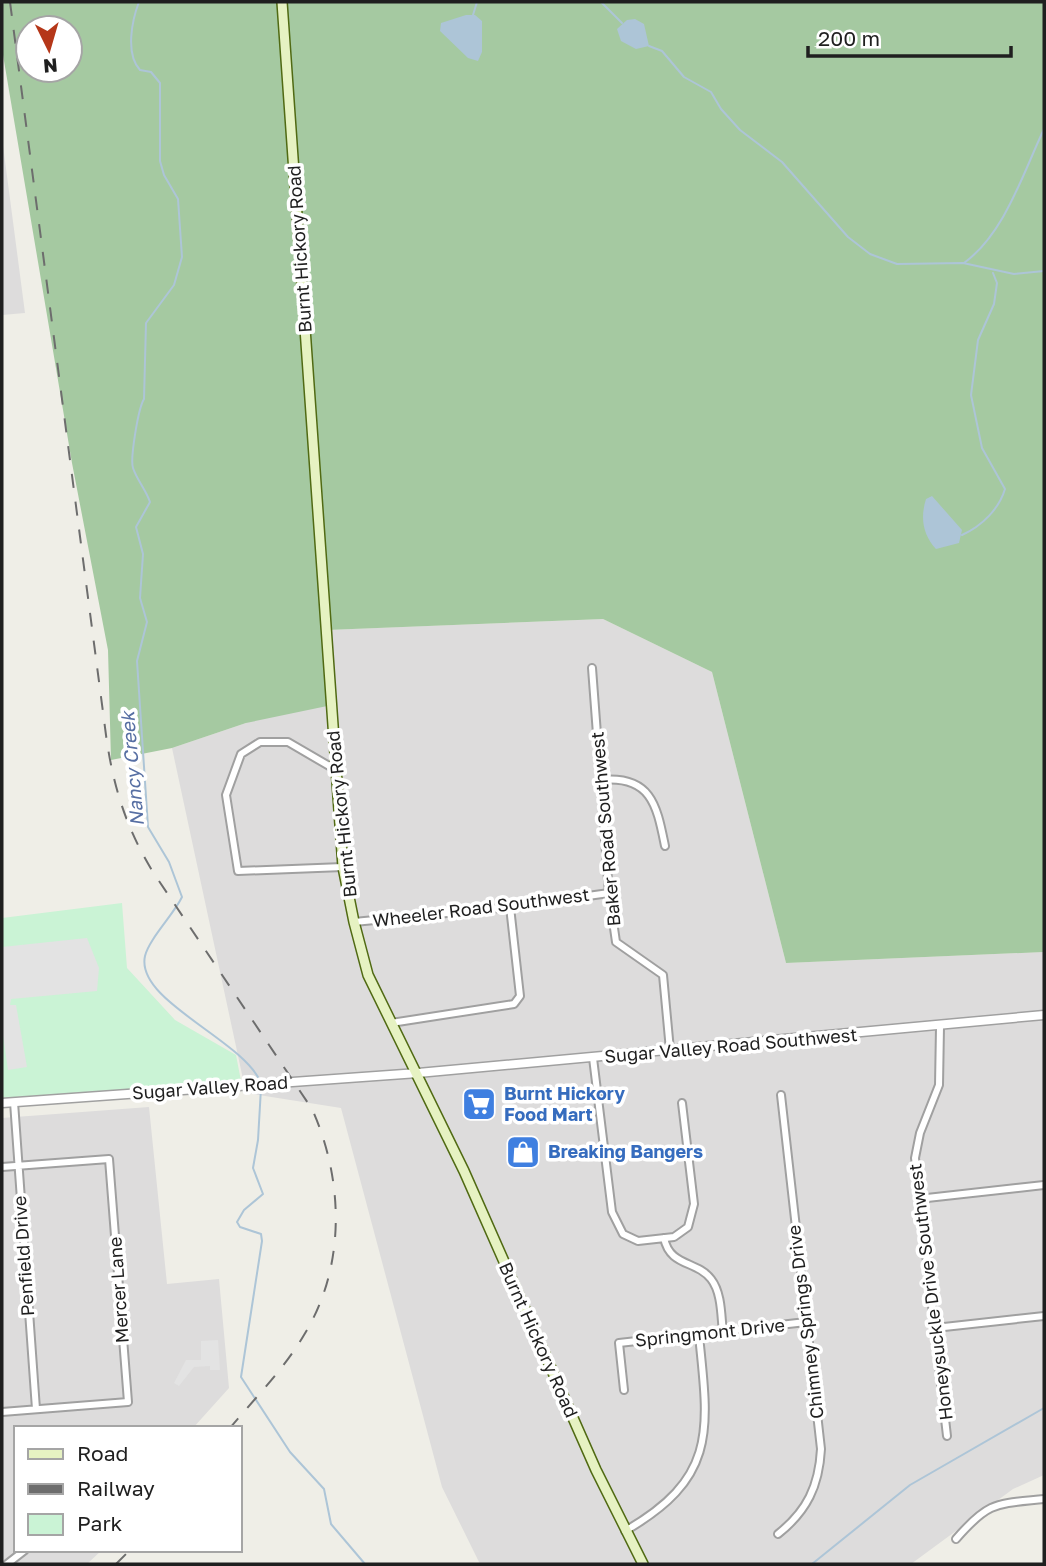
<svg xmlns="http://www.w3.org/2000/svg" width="1046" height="1566" viewBox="0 0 1046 1566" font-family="'Golos Text',sans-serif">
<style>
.residential{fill:#dddcdc}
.forest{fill:#a5c9a1;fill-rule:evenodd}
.park{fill:#caf3d5}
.parking{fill:#e3e3e3}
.water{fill:#adc5d7}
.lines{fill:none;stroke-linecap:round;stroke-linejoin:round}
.stream{stroke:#adc5d7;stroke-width:2}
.minor-casing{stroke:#a0a0a0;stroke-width:10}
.tertiary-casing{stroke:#a0a0a0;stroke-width:11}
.secondary-casing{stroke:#506a13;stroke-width:12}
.minor{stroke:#fff;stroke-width:6}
.tertiary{stroke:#fff;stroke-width:8}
.secondary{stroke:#e6f2c2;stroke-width:9}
.rail{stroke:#6d6d6d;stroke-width:2;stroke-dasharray:14 14;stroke-linecap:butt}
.labels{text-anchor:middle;stroke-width:7;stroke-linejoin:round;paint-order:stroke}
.street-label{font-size:18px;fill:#1f1f1f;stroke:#fff}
.shop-label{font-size:18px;font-weight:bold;fill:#366cbe;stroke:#fff;text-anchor:start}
.water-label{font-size:19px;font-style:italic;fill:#576fa3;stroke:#fff}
</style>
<rect width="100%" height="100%" fill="#efeee7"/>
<path class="residential" d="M2,138L25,313L2,315Z
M603,619L712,672L786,963L1044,952V1475L1013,1489L911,1564H480L442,1487L341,1108L246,1093L172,748L246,723L326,630Z
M149,1107L167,1284L219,1279L229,1388L193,1428H16V1550H102L87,1564H2V1118Z"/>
<path class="forest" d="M2,2H1044V952L786,963L712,672L603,619L327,630L332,705L246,723L172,748L111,760L108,650L72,463L2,49ZM28,28H70V70H28Z"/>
<path class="park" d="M122,903L127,968L175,1020L236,1055L241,1081L2,1098V918Z"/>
<path class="parking" d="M87,938L99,968L97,991L11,999L10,1005H16L27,1067L8,1070L2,1028V947Z
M218,1340L220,1370H210V1366L194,1367L179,1386L174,1383L186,1360H201V1341Z"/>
<path class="water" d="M466,15H475L482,21V52L478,61L468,58L440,31L441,23Z
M627,20L635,19L644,24L649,46L636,49L621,41L617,29Z
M932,496L962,530L959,543L936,549C923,535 920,518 926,499Z"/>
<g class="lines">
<path class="stream" d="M139,2C132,20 125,54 140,70L151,72L160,83V161L164,175L178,199L182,257L174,285L146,323L144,399C138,409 130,459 133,468C137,480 146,490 150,502L136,527L143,554L140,598L147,622L137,661L148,827L169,862L182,897C174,914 149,939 145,956C135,1001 244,1040 261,1083
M601,2L622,23
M473,15L477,2
M649,46L662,51L684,77L711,92L721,109L740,130L782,162L848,237L870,254L897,264L963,263L1014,274L1044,271
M964,263C1005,233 1023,173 1044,129
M962,535C982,526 999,509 1005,489L982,448L971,395L978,340L994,304L997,283L993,273
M261,1088L258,1140L253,1168L263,1194L244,1210L237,1222L240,1227L261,1234L262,1241L241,1377L290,1452L324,1489L331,1524L365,1564
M812,1564L910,1485L1044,1408"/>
<g class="minor-casing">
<path id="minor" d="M592,668L609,893L616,942L663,975L670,1050
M336,770L288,742H260L241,754L226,795L238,871L343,867
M601,780C652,775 657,807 665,846
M354,922L510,907L609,893
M391,1023L514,1004L520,996L510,907
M940,1027L939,1085L920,1133L915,1158L947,1436
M593,1058L612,1212L623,1234L638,1241L674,1237L688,1227L694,1204L682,1103
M14,1102L36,1409
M2,1167L109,1159L128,1402L2,1412
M918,1199L1044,1185
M664,1238C670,1267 696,1260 711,1279C722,1293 721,1316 723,1333
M935,1328L1044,1316
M624,1390L619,1343L806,1322
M625,1531C717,1478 709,1431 699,1336
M778,1534C807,1511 819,1486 821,1449L781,1095
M956,1539C989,1501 996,1504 1044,1499
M7,1564L25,1550"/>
</g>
<g class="tertiary-casing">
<path id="tertiary" d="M2,1103L418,1073L1044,1015"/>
</g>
<g class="secondary-casing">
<path id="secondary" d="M282,2L343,867L354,922L368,975L464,1171L596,1470L643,1564"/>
</g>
<use href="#minor" class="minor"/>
<use href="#tertiary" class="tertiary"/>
<use href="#secondary" class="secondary"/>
<path class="rail" d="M10,2L106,735C113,786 126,828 153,872L312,1109C344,1180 346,1267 304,1335C284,1369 255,1398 230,1428
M116,1564L129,1551"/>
</g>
<defs>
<g id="supermarket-square" transform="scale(1.75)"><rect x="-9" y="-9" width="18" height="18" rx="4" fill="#3f7fe0" stroke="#fff"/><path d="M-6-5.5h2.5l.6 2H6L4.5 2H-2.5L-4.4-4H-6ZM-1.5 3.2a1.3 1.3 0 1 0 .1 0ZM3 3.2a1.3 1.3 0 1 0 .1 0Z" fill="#fff"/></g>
<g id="shop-square" transform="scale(1.75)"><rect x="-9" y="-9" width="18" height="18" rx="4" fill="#3f7fe0" stroke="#fff"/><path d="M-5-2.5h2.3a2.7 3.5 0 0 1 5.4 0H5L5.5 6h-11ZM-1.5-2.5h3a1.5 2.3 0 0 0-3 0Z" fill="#fff"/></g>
</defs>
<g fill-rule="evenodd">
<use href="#supermarket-square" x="479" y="1104"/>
<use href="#shop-square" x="523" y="1152"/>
</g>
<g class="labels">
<g class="street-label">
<text transform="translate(300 249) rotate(-94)" y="6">Burnt Hickory Road</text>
<text transform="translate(342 814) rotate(-96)" y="6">Burnt Hickory Road</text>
<text transform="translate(606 829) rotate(-95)" y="6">Baker Road Southwest</text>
<text transform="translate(481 908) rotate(-7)" y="6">Wheeler Road Southwest</text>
<text transform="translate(731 1046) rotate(-5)" y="6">Sugar Valley Road Southwest</text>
<text transform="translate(210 1088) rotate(-4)" y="6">Sugar Valley Road</text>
<text transform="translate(24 1256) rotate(-94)" y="6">Penfield Drive</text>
<text transform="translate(119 1290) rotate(-94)" y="6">Mercer Lane</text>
<text transform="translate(931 1292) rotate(-97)" y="6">Honeysuckle Drive Southwest</text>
<text transform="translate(806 1322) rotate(-97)" y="6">Chimney Springs Drive</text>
<text transform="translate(710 1333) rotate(-6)" y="6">Springmont Drive</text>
<text transform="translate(538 1340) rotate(66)" y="6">Burnt Hickory Road</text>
</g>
<g class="shop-label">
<text x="504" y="1100">Burnt Hickory<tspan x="504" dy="21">Food Mart</tspan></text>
<text x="548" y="1158">Breaking Bangers</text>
</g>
<g class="water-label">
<text transform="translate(132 769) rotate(-95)" y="7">Nancy Creek</text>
</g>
</g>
<rect width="1046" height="1566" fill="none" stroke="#1f1f1f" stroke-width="7"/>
<rect x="14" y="1426" width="228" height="126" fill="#ffffff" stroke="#a5a5a5" stroke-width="2"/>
<rect x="28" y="1449" width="35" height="10" fill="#e6f2c2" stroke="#a5a5a5" stroke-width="2"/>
<text x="77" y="1461" font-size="21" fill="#1f1f1f">Road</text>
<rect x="28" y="1484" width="35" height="10" fill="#6d6d6d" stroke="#a5a5a5" stroke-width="2"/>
<text x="77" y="1496" font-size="21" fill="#1f1f1f">Railway</text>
<rect x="28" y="1514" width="35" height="21" fill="#caf3d5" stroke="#a5a5a5" stroke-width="2"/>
<text x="77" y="1531" font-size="21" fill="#1f1f1f">Park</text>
<g transform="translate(49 49) rotate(175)"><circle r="33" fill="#ffffff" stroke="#a5a5a5" stroke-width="2"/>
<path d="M0-5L12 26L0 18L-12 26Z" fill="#b53719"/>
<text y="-10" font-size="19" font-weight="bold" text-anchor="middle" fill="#1f1f1f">N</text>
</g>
<path d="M808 46v10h203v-10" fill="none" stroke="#1f1f1f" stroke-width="3.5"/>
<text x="818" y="46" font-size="21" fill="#1f1f1f" stroke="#ffffff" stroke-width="5" paint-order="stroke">200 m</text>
</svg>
